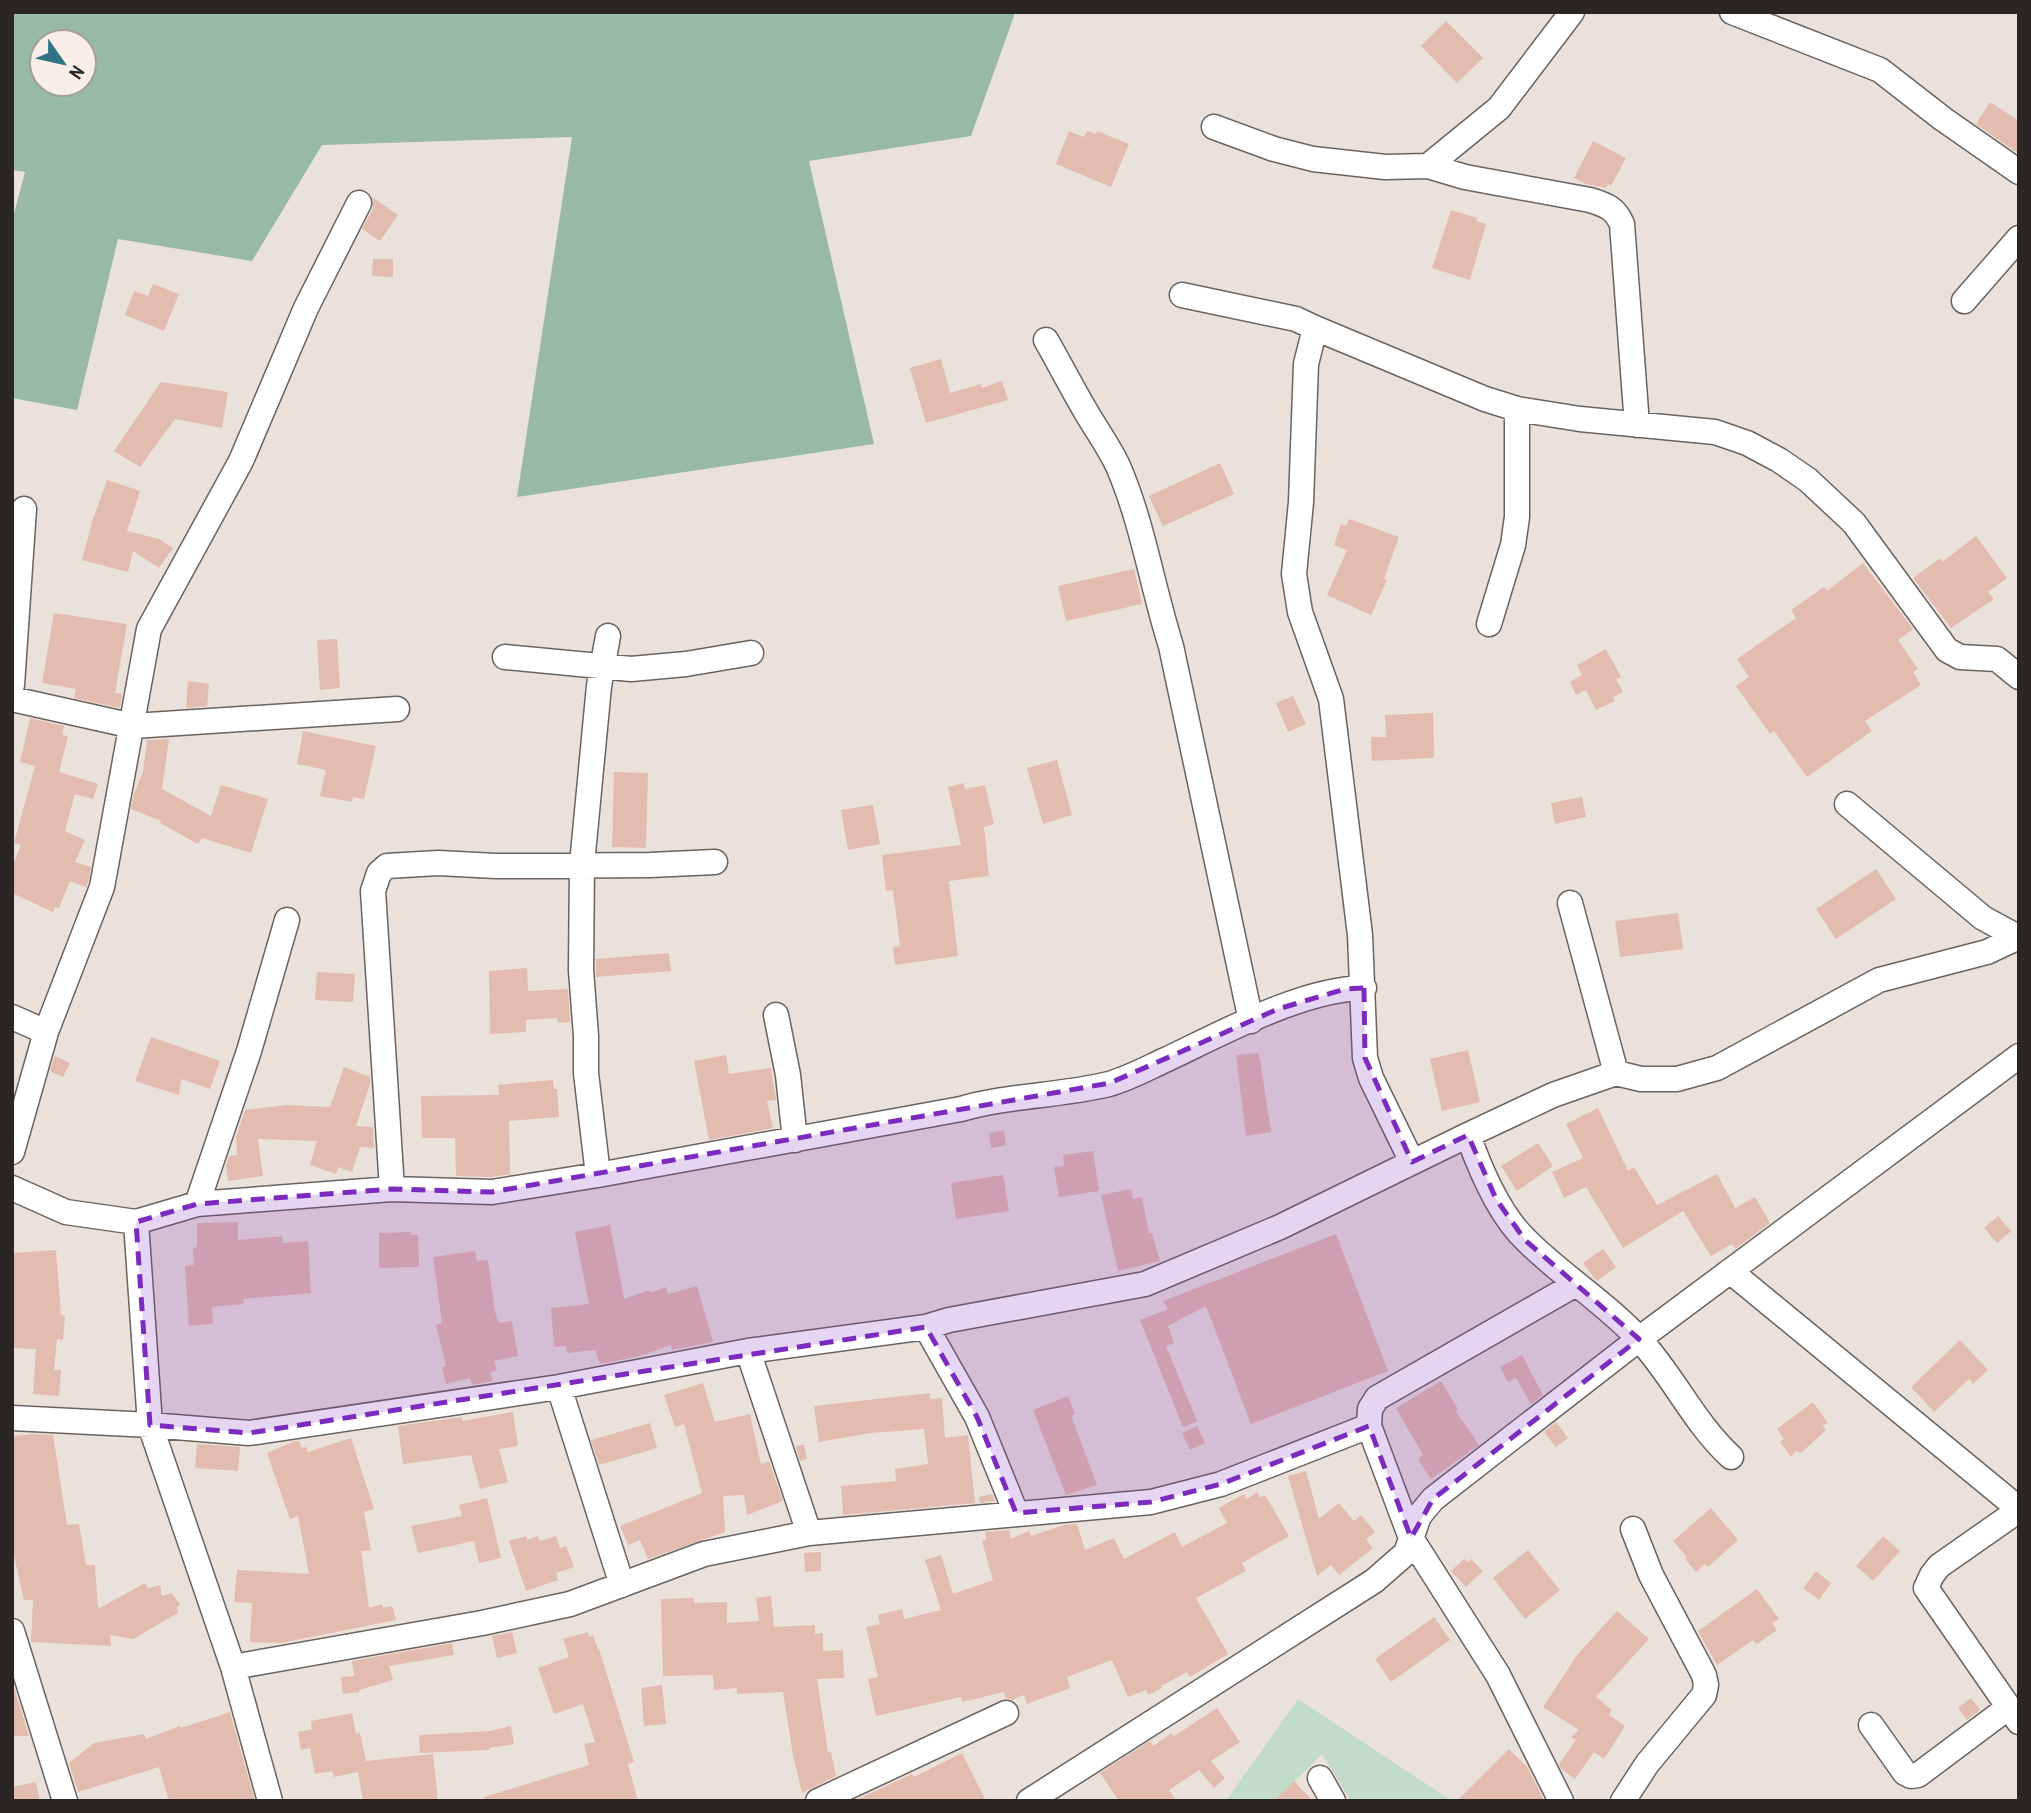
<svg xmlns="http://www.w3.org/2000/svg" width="2031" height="1813" viewBox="0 0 2031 1813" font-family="'Archivo Narrow',sans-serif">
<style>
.green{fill:#c3dbcb}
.forest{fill:#98baa4;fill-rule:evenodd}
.building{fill:#e2bcae}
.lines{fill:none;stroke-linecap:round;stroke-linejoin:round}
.minor-casing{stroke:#6b635e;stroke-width:27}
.minor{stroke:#fff;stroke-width:24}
.marked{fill:#7b2cbf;fill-opacity:0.2;stroke:#7b2cbf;stroke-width:5;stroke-dasharray:14 9;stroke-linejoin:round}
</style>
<rect width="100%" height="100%" fill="#ebe1db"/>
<path class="green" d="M1298,1699L1452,1801H1351L1322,1754L1275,1801H1226Z"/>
<path class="forest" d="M12,12H1014V16L971,136L809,161L874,444L517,497L572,137L322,145L252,261L118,239L77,410L12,398V221L25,172L12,170ZM42,42H84V84H42Z"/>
<path class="building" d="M1446,21L1483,58L1457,83L1421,46Z
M1990,102L2019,121V154L1976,124Z
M1069,131L1084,137L1087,131L1096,134L1097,131L1129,144L1111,187L1056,164Z
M1593,141L1626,158L1611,186L1608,184L1606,188L1586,184L1574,178Z
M372,197L398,215L380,241L362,229L373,209Z
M1451,210L1477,218L1476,221L1486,224L1470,280L1432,268Z
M373,259H393V277L372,276Z
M153,284L179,294L164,331L125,315L134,291L148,296Z
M941,359L950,393L981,384L982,388L1002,381L1008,400L926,423L910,368Z
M161,382L228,392L222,428L175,419L140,467L114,451Z
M1220,463L1234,494L1163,526L1149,496Z
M107,480L140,491L127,531L159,539L173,548L159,568L133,551L128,572L82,560L92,522Z
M1349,519L1399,537L1384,579L1387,580L1371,615L1327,595L1347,550L1334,545L1341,524L1346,526Z
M1976,536L2007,578L1988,592L1994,599L1951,628L1913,578L1940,558L1942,562Z
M1863,563L1913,629L1898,640L1918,669L1913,672L1921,685L1865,721L1872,731L1807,777L1774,731L1770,734L1736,686L1749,677L1737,659L1796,618L1791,610L1824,587L1827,591Z
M1134,569L1142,604L1066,621L1058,586Z
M54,613L127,624L115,693L122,694L120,708L74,698L76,689L42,683Z
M337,639L340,688L320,690L317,640Z
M1606,649L1621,677L1616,679L1623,692L1613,697L1615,701L1596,710L1586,690L1576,695L1570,682L1582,675L1577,665Z
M188,681L209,684L207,706L186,708Z
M1293,696L1306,724L1288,732L1276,703Z
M1433,713L1434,758L1372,761L1371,737H1386L1385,715Z
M30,718L64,726L62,735L68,736L59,772L98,784L93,799L75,794L65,831L85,840L75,862L91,867L88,883L86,887L70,881L59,908L55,907L53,912L12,893V867L21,845L14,843L35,766L20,762Z
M303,731L376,746L364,799L353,797L352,802L320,796L326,770L297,764Z
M169,739L162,789L211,816L221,785L268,799L251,853L202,838L198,844L160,823L161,821L131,809L134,794L143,772L147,740Z
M1057,760L1072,815L1043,824L1027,768Z
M614,772L648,773L646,848L612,847Z
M964,783L965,789L985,785L994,824L984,827L989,876L949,881L958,956L895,965L893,947L900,946L896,913L893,890L886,891L882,855L961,845L948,787Z
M1582,797L1586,817L1555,824L1551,803Z
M873,805L880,844L848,850L841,810Z
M1876,869L1896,899L1836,939L1816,909Z
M1678,913L1683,949L1620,957L1615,921Z
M669,953L671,971L596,977V959Z
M527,968L528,991L568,989L570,1022L558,1023L557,1018L526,1020V1032L490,1034L489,971Z
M317,972L355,974L353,1002L315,1000Z
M151,1037L220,1061L210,1089L181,1079L179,1095L135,1081Z
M1468,1050L1480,1102L1442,1111L1430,1059Z
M1259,1053L1271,1132L1246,1136L1236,1055Z
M726,1055L729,1074L771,1068L776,1100L767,1101L773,1128L709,1140L694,1061Z
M55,1056L70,1063L63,1077L50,1071Z
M344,1067L370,1077V1084L356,1126L373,1127L374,1148L360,1147L352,1172L338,1167L336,1174L310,1165L317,1141L258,1139L263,1176L228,1181L226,1166L229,1156L237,1155L236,1137L245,1110L286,1105L330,1107Z
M553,1080L554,1089H557L559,1117L509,1121L510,1174L491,1177L456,1176L455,1138H422L421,1096L499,1095L498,1085Z
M1598,1108L1628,1171L1634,1167L1657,1205L1717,1174L1735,1208L1755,1197L1770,1223L1735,1249L1732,1244L1711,1256L1683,1211L1623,1248L1586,1187L1564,1198L1552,1172L1583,1158L1566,1124Z
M1004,1130L1006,1145L991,1148L989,1133Z
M1538,1143L1553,1166L1517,1191L1501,1166Z
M1093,1151L1099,1191L1059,1197L1054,1167L1064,1166L1063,1155Z
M1003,1175L1009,1211L956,1219L951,1183Z
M1131,1189L1133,1199L1142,1197L1149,1234L1152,1233L1160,1261L1118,1271L1101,1195Z
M1998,1216L2011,1231L1997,1243L1984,1228Z
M238,1222V1240L282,1236L283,1243L308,1241L311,1293L243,1299L244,1304L212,1307L213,1324L189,1326L185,1266L194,1265L193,1248L197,1247V1223Z
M610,1225L624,1299L649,1290L650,1293L666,1287L668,1294L697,1286L713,1342L672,1350L671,1345L640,1356L600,1364L595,1350L567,1353L566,1346L554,1347L551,1308L589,1304L575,1232Z
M411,1232V1235H418L419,1267L379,1268V1233Z
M1336,1234L1388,1371L1251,1424L1206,1306L1168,1326L1174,1343L1166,1346L1197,1421L1183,1427L1140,1320L1168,1309L1163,1301Z
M1603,1249L1616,1267L1597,1281L1583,1263Z
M56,1250L61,1315L65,1316L63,1340L57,1339L54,1370H61L59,1396L33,1394L36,1349L12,1348V1253Z
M475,1251L477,1261L488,1260L495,1312L499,1323L512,1321L518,1356L494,1361L497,1370L490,1372L493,1381L472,1385L470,1378L446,1384L442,1367L446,1366L436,1325L442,1323L433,1257Z
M1960,1340L1988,1370L1973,1384L1969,1379L1934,1412L1911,1387Z
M1522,1355L1543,1395L1531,1404L1516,1378L1508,1382L1500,1367Z
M1441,1381L1458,1409L1455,1410L1479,1445L1431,1479L1418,1459L1423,1455L1396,1408Z
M703,1383L715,1422L750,1414L761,1465L769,1461L783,1501L747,1515L744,1495L723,1496L725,1532L648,1559L640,1540L628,1545L620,1526L702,1493L684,1424L675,1427L664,1395Z
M930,1393V1399L942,1398L945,1438L968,1435L975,1503L843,1515L841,1486L896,1481L895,1469L928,1464L924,1429L871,1433L819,1442L814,1406Z
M1068,1396L1075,1414L1071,1416L1097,1485L1066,1495L1033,1410Z
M1813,1402L1828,1423L1822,1425L1826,1430L1801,1453L1796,1451L1791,1457L1780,1442L1784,1439L1777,1429Z
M513,1412L518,1446L499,1449L508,1482L480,1489L471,1455L403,1464L398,1426L462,1417V1421Z
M1556,1422L1568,1438L1556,1447L1544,1432Z
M650,1423L657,1448L599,1465L591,1440Z
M1197,1426L1205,1443L1190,1450L1182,1433Z
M34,1434L53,1435L67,1525L79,1524L86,1565H95L98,1609L145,1583L148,1588L160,1585L162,1596L172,1593L180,1605L177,1607L178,1613L133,1639L110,1635L111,1646L31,1642L33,1600H24L12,1547V1436Z
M351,1438L374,1509L364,1512L371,1550L361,1551L369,1608L382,1604L383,1608L392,1606L396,1620L281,1643L250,1642L252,1603L234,1602L237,1570L309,1574L298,1516L290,1519L267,1453L295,1441H299L302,1448L306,1447L308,1452Z
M197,1444L240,1447L238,1471L195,1468Z
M804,1445L807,1459L800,1461L796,1446Z
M1306,1471L1319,1519L1339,1503L1354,1521L1361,1515L1375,1532L1366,1539L1373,1548L1339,1575L1331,1565L1317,1576L1288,1476Z
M1257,1492L1260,1498L1265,1495L1289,1536L1242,1563L1246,1571L1196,1598L1228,1654L1190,1677L1187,1672L1161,1686L1162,1688L1148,1695L1146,1690L1128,1697L1112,1660L1067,1677L1070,1688L1027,1704L1024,1695L1012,1700L1006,1698L1004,1692L962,1702L961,1697L876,1716L868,1679L878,1677L866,1627L880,1624L878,1615L902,1609L904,1619L941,1610L925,1560L941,1555L953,1594L993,1580L982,1541L986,1540L985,1532L1009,1530L1011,1539L1029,1531L1031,1536L1064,1525L1077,1524L1085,1550L1114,1538L1124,1559L1175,1532L1182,1547L1227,1523L1219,1508L1244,1494L1247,1499Z
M992,1494L995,1501L980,1503L979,1497Z
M487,1498L501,1558L479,1563L474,1541L418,1553L411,1526L462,1516L459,1505Z
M1711,1508L1738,1540L1708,1567L1705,1564L1696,1572L1685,1559L1687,1557L1673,1541Z
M526,1536L527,1540L538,1536L540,1541L556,1536L560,1548L566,1546L574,1567L556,1573L558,1580L526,1591L509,1541Z
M1883,1536L1900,1551L1873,1581L1856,1566Z
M1528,1550L1560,1590L1525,1619L1493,1578Z
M821,1552V1571L805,1572L804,1553Z
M1464,1559L1468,1562L1471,1559L1483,1571L1466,1587L1451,1571Z
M1816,1571L1831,1583L1819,1600L1803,1588Z
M1757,1589L1779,1619L1772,1623L1777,1630L1757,1644L1753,1640L1717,1665L1698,1631Z
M771,1596L774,1627L815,1625V1634L823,1633V1651L843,1650L844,1678L817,1679L828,1752H831L836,1776L802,1793L793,1755L783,1692L737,1694V1688L714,1690L713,1675L663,1676L661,1599L694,1598V1603L727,1602V1623L759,1621L756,1598Z
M1617,1611L1649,1639L1596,1697L1612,1710L1609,1715L1625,1726L1604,1759L1594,1752L1575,1779L1561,1769L1559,1764L1576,1740L1571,1737L1579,1730L1543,1707L1577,1655Z
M1434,1617L1450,1640L1391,1682L1375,1659Z
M512,1632L517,1653L497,1658L492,1636Z
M588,1632L589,1637L593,1635L598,1649H599L634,1762L628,1764L638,1801H485L484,1797L589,1765L584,1744L595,1742L583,1704L554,1714L538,1668L569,1657L563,1639Z
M452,1643L454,1655L389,1666L393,1680L359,1690V1692L343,1694L341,1677L354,1676L352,1661Z
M12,1685H13L29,1736H12Z
M662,1685L666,1724L644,1726L641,1688Z
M1971,1698L1980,1710L1967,1720L1958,1708Z
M1217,1708L1240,1742L1211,1761L1225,1778L1214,1788L1199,1770L1169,1790L1176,1801H1119L1100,1773L1150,1741L1153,1746L1172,1733L1173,1737Z
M230,1712L255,1801H169L159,1767L78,1792L69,1763L94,1743L144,1734L146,1739L180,1726L181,1728Z
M352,1713L356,1734L360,1733L366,1761L433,1754L438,1801H363L358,1772L334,1777L332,1771L315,1774L310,1748L301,1750L298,1732L312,1729L311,1721Z
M511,1726L514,1744L489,1748L490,1750L420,1753L419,1735L490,1731Z
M1509,1749L1528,1768L1544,1801H1457Z
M962,1753L986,1801H854L912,1774L914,1777Z
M1294,1781L1313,1801H1274Z
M36,1782L40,1801H12V1787Z"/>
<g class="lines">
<g class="minor-casing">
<path id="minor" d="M1732,12L1880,70L1943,119L2019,172
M1214,127L1274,149L1313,159L1385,167L1428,166L1499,108L1572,12
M1428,166L1465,177L1590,200C1606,205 1615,208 1622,224L1637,425
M1182,295L1296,319L1315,328
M1964,301L2019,238
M1046,340C1061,366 1075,394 1091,420C1100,435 1110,449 1118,466C1143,524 1152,586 1171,646L1251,1021
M1489,624L1513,545L1517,517V409
M505,657L631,669L686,664L751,653
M12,685L24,509
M12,699L133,726L397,709
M1847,804L1983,918L2018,937
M1570,903L1616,1073
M776,1015L788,1075L795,1140
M12,1017L46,1032
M1468,1135C1480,1169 1500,1216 1527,1241C1562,1276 1606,1303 1640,1340C1674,1377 1694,1423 1731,1457
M12,1152L46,1032L102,887L149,629L241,461L306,308L359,203
M1412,1162L1371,1078L1365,1058L1360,935L1331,699L1300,612L1294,574L1301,502L1306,364L1315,328L1485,399L1517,409L1580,419L1715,432L1747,443L1779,460L1808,480L1854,523L1947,650L1960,657L1997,659L2019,677
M598,1175L586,1073V1036L581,970L582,864L599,686L608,636
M12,1188L66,1212L136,1222L197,1204L392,1189L492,1192L598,1175L961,1109C1009,1095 1060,1096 1109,1084C1127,1079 1146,1069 1163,1061C1221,1034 1301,989 1364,988
M392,1189L373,891L379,873L387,866L438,863L496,866L650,865L715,862
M197,1204L249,1051L287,920
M136,1222L150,1425L233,1667L270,1801
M1730,1271L2019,1509
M926,1327L977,1417L1016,1513
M748,1351L809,1533
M559,1387L622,1585
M12,1418L150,1425L249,1433L559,1387L748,1351L926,1327L949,1320L1145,1284L1280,1227L1468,1135L1553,1095L1616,1073L1641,1079H1677L1717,1068L1879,980L1987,952L2019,937
M2019,1510L1939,1566L1932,1575L1926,1588L2019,1722
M12,1631L65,1801
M233,1667L482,1623L570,1604L704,1554L809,1533L1151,1502L1221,1484L1369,1426
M1871,1725L1905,1773L1911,1776L1918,1775L2009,1707
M1320,1778L1333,1801
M818,1801L1006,1713
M1029,1801L1374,1581L1406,1553L1419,1516L1433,1499L1639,1339L2019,1056
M1561,1801L1498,1675L1411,1538L1369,1426L1370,1409L1377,1398L1576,1284
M1623,1801L1647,1764L1704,1695L1706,1685L1704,1675L1651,1575L1633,1529"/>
</g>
<use href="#minor" class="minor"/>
</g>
<path class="marked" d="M1364,988L1365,1058L1412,1162L1468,1135L1496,1199L1525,1240L1639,1339L1433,1499L1411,1538L1369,1426L1221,1484L1151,1502L1016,1513L977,1417L926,1327L249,1433L150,1425L136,1222L197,1204L392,1189L492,1192L1110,1083L1278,1009L1345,989Z"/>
<rect width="2031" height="1813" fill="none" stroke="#292623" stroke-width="28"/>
<g transform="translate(63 63) rotate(124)"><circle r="33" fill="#f8eee8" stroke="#a59e99" stroke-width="2"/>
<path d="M0-5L12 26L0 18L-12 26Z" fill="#317385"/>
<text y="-10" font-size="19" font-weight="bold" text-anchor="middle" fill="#292623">N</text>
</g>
</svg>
